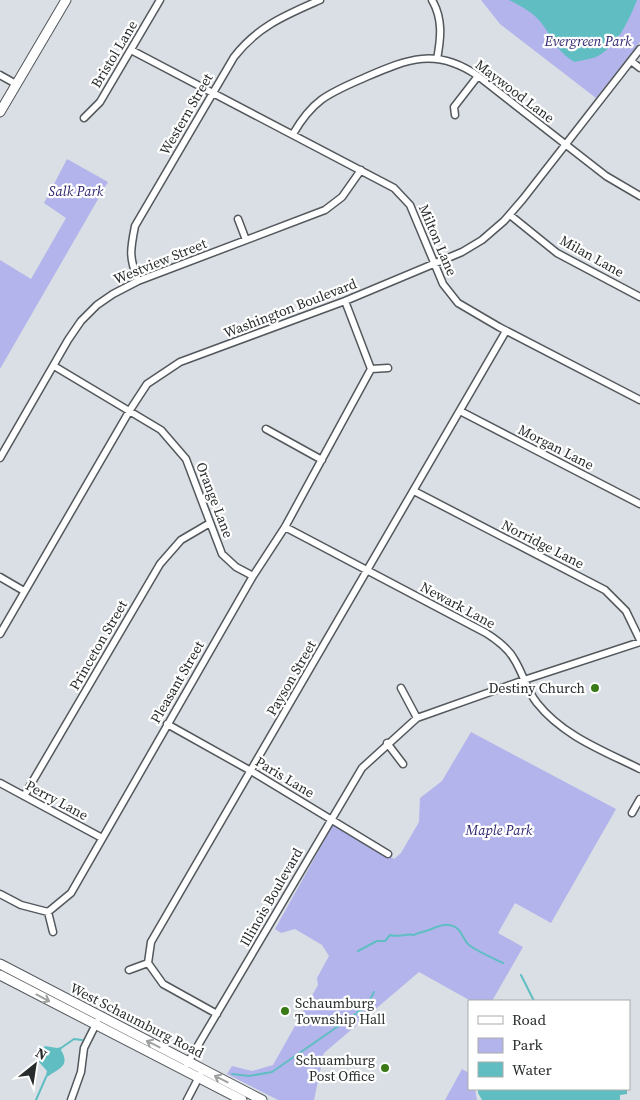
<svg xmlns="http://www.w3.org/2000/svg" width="640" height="1100" viewBox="0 0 640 1100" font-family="'Source Serif 4',serif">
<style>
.green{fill:#b3b4ec}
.water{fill:#60bec3}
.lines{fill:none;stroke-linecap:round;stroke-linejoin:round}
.stream{stroke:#60bec3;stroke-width:2}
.street-casing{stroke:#53585c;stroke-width:9}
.secondary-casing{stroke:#53585c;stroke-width:11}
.street{stroke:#fff;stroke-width:6}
.secondary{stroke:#fff;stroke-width:9}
.oneway{stroke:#9fa0a0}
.poi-dot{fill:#397916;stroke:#fff;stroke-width:2}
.labels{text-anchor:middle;stroke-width:4.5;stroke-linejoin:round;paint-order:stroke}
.park-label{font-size:14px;font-style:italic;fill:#2f266e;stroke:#fff}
.street-label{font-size:14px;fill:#292c2d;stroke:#fff}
.poi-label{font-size:14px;fill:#292c2d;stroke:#fff;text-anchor:end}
</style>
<rect width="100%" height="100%" fill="#d9dfe4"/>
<path class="green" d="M481,0H640V42L596,98L500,24Z
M67,159L108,182L0,369V260L31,279L66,218L44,203Z
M471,732L616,809L551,923L515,903L498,933L523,947L492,1001H471L419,972L324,1053L314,1100H278L227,1074L232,1066L252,1071L273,1065L318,985L317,978L329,956L322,945L295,929L281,933L275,929L334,823L394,859L401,853L419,822L420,798L442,781Z
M462,1069L469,1073V1089H475L477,1100H445Z"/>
<path class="water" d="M509,0H637C629,20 618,45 598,56C592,59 582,60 575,62C556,53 551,32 536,17C528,10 519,5 509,0Z
M45,1046L57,1048L62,1047L61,1050C72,1068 55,1069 45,1079L47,1071L39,1062L37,1056Z
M478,1089H627V1094L620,1095V1100H482L478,1093Z"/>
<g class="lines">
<path class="stream" d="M358,951L377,941H385L390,935C399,938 406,933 414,935C419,932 424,932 429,930C438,926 448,921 458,929C462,933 464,940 469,945C480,953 491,957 503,963
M521,975L534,1001
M61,1048L74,1039L82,1040
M232,1074L249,1076L272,1072L353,1016L367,1005L374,992
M36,1100L46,1077"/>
<g class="street-casing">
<path id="street" d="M432,0C443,19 441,38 437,59
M131,50L394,188L410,205L443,284L458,303L499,327L640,400
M631,61L640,68
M0,75L16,84
M455,115L454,107L478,76
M84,118L100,102L160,0
M293,134C314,98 330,93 366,77C408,59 436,47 478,76L606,176L640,196
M510,215L557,253L640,297
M238,219L246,240
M138,281C129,257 130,251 135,226L234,57C258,26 286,15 320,0
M54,366L161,430L186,459L222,554L236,567L253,576
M371,369L388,368
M460,411L640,504
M266,429L322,460
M0,458L68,340L81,321L97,305L113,294L138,281L325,210L342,197L361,170
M414,491L605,590L626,611L640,640
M285,527L486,633C497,640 508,648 514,659C523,673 527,691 537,703C563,736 604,751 640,769
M0,577L24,591
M0,634L130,410L147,384L180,362L345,301L462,252L482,240L504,221L523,199L640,49
M401,688L417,718
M167,724L251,771L388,854
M387,743L403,764
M0,783L102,838
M24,796L160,564L181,540L210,523
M632,813L640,799
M0,894L21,905L48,912
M53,932L48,912L71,893L253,576L285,527L371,369L345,301
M129,970L148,963
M217,1014L163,984L148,963L151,942L506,331
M187,1064L362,768L417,718L524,680L640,642
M71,1100L81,1072L84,1048L97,1022
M187,1100L200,1075"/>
</g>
<g class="secondary-casing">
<path id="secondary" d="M0,112L66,0
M0,964L262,1100
M0,975L242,1100"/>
</g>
<use href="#street" class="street"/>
<use href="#secondary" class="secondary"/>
</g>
<defs><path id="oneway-shaft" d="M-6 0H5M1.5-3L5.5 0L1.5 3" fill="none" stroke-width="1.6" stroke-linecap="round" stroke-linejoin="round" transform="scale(1.25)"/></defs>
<g class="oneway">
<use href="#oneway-shaft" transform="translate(43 998) rotate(28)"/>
<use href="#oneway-shaft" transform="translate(153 1044) rotate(-153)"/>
<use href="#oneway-shaft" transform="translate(221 1079) rotate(-153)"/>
</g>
<g class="poi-dot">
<circle cx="595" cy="688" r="5"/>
<circle cx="285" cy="1011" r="5"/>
<circle cx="385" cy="1068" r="5"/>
</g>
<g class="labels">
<g class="park-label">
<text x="588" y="46">Evergreen Park</text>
<text x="76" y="196">Salk Park</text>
<text x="499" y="835">Maple Park</text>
</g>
<g class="street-label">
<text transform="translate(114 54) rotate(-59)" y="5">Bristol Lane</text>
<text transform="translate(515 91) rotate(37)" y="5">Maywood Lane</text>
<text transform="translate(186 114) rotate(-60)" y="5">Western Street</text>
<text transform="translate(438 240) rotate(67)" y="5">Milton Lane</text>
<text transform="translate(592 256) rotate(29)" y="5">Milan Lane</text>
<text transform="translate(160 261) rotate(-22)" y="5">Westview Street</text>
<text transform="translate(290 308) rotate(-21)" y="5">Washington Boulevard</text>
<text transform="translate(556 447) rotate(27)" y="5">Morgan Lane</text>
<text transform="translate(215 500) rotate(69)" y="5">Orange Lane</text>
<text transform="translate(543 544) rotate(27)" y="5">Norridge Lane</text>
<text transform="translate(458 605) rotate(28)" y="5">Newark Lane</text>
<text transform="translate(98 645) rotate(-60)" y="5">Princeton Street</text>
<text transform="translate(291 678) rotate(-60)" y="5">Payson Street</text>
<text transform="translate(177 682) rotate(-60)" y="5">Pleasant Street</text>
<text transform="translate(285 777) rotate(31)" y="5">Paris Lane</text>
<text transform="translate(57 800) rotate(28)" y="5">Perry Lane</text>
<text transform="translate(271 897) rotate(-60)" y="5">Illinois Boulevard</text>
<text transform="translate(137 1020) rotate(27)" y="5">West Schaumburg Road</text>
</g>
<g class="poi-label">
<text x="585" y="693">Destiny Church</text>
<text x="295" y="1008" text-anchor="start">Schaumburg<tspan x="295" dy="16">Township Hall</tspan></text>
<text x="375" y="1065">Schuamburg<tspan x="375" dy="16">Post Office</tspan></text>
</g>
</g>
<rect x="468" y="1000" width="162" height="90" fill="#ffffff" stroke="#a9abab"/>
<rect x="478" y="1016" width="25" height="8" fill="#ffffff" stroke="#a9abab"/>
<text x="512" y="1025" font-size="15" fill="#292c2d">Road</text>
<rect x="478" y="1038" width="25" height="15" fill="#b3b4ec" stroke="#a9abab"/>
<text x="512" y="1050" font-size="15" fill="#292c2d">Park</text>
<rect x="478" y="1062" width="25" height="15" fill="#60bec3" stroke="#a9abab"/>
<text x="512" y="1075" font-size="15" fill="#292c2d">Water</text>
<g transform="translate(35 1065) rotate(30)" stroke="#ffffff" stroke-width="4" paint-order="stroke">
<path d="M0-4L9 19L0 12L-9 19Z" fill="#292c2d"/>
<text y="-8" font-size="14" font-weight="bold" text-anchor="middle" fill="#292c2d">N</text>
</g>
</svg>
